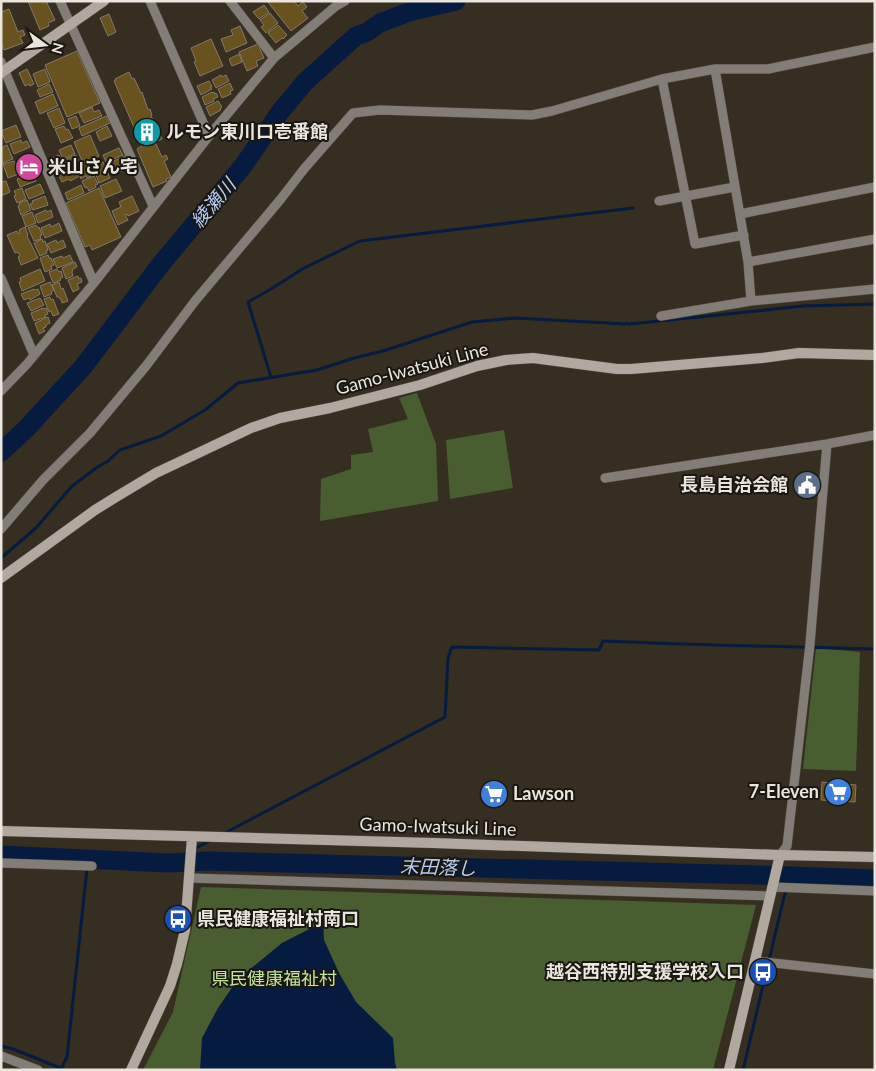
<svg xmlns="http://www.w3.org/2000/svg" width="876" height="1071" viewBox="0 0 876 1071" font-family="Lato,'Noto Sans JP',sans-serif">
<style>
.green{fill:#485e30}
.water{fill:#061b40}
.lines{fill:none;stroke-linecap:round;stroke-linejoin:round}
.stream{stroke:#061b40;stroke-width:3}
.river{stroke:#061b40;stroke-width:19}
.building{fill:#68521d;stroke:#817a6b}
.street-casing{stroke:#524b3f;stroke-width:10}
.secondary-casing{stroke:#524b3f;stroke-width:11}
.street{stroke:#827d77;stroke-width:9}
.secondary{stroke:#b1a99f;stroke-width:10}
.labels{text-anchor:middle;stroke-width:4;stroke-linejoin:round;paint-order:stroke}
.poi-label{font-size:18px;font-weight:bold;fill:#eae6dd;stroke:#1a1711;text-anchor:start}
.street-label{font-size:18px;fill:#eae6dd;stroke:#1a1711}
.park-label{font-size:18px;fill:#c0e59b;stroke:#1a1711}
.water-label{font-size:19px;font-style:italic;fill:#b6cef7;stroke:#1a1711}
</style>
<rect width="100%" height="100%" fill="#352e21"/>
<path class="green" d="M417,393L436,444L438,501L320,521L321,479L351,469V455L373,452L368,429L408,419L399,398Z
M504,430L513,488L450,499L446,440Z
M816,648L860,652L856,771L803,769Z
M201,887L756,905L713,1070H143L173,1012Z"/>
<path class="water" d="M323,922L324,940L339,973L356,1002L393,1038L395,1063L397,1070H200L202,1038L218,1008L238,979L282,943Z"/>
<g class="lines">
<path class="stream" d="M271,377L248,302L271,289L304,268L360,241L633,208
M1,558L36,528L71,487L96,468L108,461L120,450L161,436L205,410L238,383L317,370L354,358L383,351L472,322L515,318L625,324L627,323L628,324L640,323L804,306L875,304
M223,834L445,717L448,658L452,647L599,650L603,641L681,644L875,649
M168,863L211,840
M1,1046L13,1049L63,1069
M61,1069L67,1057L88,859
M743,1070L784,897L791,876"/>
<path class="river" d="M1,452L25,430L83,367L161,264L243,166L280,112L305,82L356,36L367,32L380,23L409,12L456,1
M1,855L168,863L208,861L759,875L875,879"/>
</g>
<path class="building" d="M28,1H46L55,20L48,23L49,26L40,30Z
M267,1H294L298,6L303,2L307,7L302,11L308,18L291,31Z
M264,5L269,12L259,19L253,12Z
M9,9L18,32L23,30L25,35L20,37L23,43L4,50L1,43V12Z
M270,13L278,23L266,33L261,27L264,25L260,20Z
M109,14L116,32L108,36L100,18Z
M278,25L287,35L283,39L282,38L276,43L268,33Z
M240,26L247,43L226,52L221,39L233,35L231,30Z
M211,39L223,66L200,76L194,62L196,61L191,48Z
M258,44L264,58L256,61L258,66L247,71L239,52Z
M77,51L100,103L67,117L45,65Z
M239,54L242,62L232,66L229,59Z
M27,69L34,84L30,86L29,84L25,86L19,73Z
M45,69L50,82L38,87L33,74Z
M129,72L132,79L134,78L141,93L142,92L148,110L150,109L152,115L151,116L162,139L155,142L162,157L166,155L168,159L164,161L171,177L166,179L167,181L153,187L137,149L142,146L114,81L116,80L115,79Z
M221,75L222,77L226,75L229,81L216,88L212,80Z
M209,81L212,87H210L212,89L201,95L197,86Z
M230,83L233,90L230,91L231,94L222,98L218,89Z
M49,84L53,92L40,97L37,90Z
M212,92L213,93L214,92L215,94L216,93L218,97L213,99L214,101L205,105L202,97Z
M53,94L58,106L40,114L35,102Z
M218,101L222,107L220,109L221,110L210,116L206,107Z
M92,107L94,112L99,110L102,116L84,123L79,113Z
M59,108L65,123L54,128L47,113Z
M76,116L80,126L72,129L68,119Z
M106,116L110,123L82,136L79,128Z
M16,125L21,137L6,143L1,131Z
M64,126L66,130L68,129L73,138L61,143L55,129Z
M107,126L112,136L100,141L96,132Z
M90,135L99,156L83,163L74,142Z
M21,140L22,143L27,141L30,147L14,154L10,144Z
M7,145L13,159L2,163L1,148Z
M71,145L75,154L63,159L59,150Z
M119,148L123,155L106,162L103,155Z
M59,155L63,168L54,173L49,163L54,161L52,158Z
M76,155L80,164L67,170L64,163H65L64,160Z
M33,156L35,162L31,164L32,168L22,172L18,162Z
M125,156L128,163L122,166L124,170L114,174L109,163Z
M14,161L19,174L8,178L3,164Z
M88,162L92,170L89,172L91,176L87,178L86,176L81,179L78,172L81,171L79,166Z
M103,162L110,178L99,183L95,172L97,171L95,165Z
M74,169L78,177L70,181L69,179L62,182L59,176Z
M32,170L36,181L20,187L17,179L22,177L21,174Z
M94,176L98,184L95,185L96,187L89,191L87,187L85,188L82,181Z
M116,179L122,191L105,198L100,186Z
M6,181L10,192L1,196V182Z
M40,184L44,193L29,199L25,190Z
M81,185L84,193L68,200L65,193Z
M22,188L26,199L17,203L14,196L16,195L14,191Z
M99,188L121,237L92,250L90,245L85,247L66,203Z
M45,196L48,205L33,210L30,204L33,203L32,201Z
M132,196L139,211L128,216L127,214L125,215L128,220L118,225L112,211L121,207L119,202Z
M27,200L31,210L21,215L18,206L20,205L19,203Z
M46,210L47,212L51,210L53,217L38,223L35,215Z
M32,212L36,223L26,227L22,216Z
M59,223L62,231L45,238L41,228L50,224L51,227Z
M36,225L38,228L39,227L42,235L40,236L41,239L34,241L28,228Z
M25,227L28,235L27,236L38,258L21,265L18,257L20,256L18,252L15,253L7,235L17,231L18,234L20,233L19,230Z
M42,239L43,242L45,241L48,250L46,251L47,253L40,256L34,243Z
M56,240L57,243L63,240L66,247L51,253L47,244Z
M48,255L49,258H51L54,265L51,266L52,269L45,272L40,258Z
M70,255L73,262L57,268L53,259L62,256L63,258Z
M75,262L77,267L73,269L72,272L73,276L66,279L62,268Z
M40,269L45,281L22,291L19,282L21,281L20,278Z
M57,269L59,272L61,271L63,277L60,278L61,280L53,283L49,272Z
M78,276L79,279L81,278L82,282L77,284L79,289L73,292L68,280Z
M50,282L54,290L51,292L52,294L44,297L40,286Z
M59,282L61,289L63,288L68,301L62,303L61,299H60L59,297H57L52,285Z
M34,289L35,290L38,289L40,294L30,300L29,298L24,300L21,294Z
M50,297L51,300L53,299L59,314L53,316L51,311L49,312L44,299Z
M40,298L44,305L31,311L27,303Z
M43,308V309L46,308L48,314L45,315L46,317L34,321L31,313Z
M48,317L50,323L46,325V327L43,328L45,331L39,334L35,323Z
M822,782L856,785L855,802L821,800Z"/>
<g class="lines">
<g class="street-casing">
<path id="street" d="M60,1L153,206
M150,1L209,136
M230,1L274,58
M1,62L94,283
M715,69L748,262L751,301
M662,79L695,244L744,235
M659,201L735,187
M740,214L875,187
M748,262L875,239
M1,278L34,355
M661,316L751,301L875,289
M1,391L27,364L94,283L209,136L274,58L336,6L345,1
M605,478L827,444L875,435
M1,529L43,480L90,433L146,366L195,301L280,200L304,169L353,113L380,110L532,115L552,111L662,79L715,69H768L875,47
M780,855L787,846L810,644L827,444
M1,863L92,866
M189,878L770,896
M772,887L875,891
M756,961L875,974
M1,1056L38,1070"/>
</g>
<g class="secondary-casing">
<path id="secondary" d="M1,73L104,1
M1,578L95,510L116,497L156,473L251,428L280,418L330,408L420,385L477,366L506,360L533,358L617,369H631L762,358L799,353L875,355
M1,831L433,843L780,855L875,857
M131,1070L170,986L177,964L185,930L192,837
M729,1070L780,855"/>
</g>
<use href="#street" class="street"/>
<use href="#secondary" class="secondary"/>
</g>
<defs>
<g id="building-disc" transform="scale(1.4375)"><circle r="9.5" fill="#0f9aa8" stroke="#1a1711"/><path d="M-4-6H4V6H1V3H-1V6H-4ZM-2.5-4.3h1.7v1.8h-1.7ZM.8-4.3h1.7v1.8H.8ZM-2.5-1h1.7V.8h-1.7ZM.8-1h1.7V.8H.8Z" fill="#fff"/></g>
<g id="hotel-disc" transform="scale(1.4375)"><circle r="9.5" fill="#d1479c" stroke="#1a1711"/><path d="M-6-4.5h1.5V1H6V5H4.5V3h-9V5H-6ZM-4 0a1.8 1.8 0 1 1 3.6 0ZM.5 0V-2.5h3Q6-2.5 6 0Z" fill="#fff"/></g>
<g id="civic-disc" transform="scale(1.4375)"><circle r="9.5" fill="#5c6f8a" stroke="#1a1711"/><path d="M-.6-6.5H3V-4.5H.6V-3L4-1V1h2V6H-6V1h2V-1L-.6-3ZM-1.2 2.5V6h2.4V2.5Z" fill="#fff"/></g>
<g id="supermarket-disc" transform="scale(1.4375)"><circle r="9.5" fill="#3f7fe0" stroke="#1a1711"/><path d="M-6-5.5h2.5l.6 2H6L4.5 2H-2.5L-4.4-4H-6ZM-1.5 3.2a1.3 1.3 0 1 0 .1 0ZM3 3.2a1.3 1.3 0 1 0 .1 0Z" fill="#fff"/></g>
<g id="bus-disc" transform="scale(1.4375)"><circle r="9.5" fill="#1a4fb4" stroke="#1a1711"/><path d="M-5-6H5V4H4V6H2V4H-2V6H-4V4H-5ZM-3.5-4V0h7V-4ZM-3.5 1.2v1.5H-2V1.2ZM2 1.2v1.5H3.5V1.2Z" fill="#fff"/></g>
</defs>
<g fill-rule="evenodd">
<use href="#building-disc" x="147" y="132"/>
<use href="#hotel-disc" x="29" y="167"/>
<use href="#civic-disc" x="807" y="485"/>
<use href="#supermarket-disc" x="838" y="792"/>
<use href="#supermarket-disc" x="494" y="794"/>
<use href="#bus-disc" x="178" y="919"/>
<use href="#bus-disc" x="763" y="972"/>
</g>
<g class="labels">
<g class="poi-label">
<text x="166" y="138">ルモン東川口壱番館</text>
<text x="48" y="173">米山さん宅</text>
<text x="788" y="491" text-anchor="end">長島自治会館</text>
<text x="819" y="798" text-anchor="end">7-Eleven</text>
<text x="513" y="800">Lawson</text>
<text x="197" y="925">県民健康福祉村南口</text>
<text x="744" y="978" text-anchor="end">越谷西特別支援学校入口</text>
</g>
<g class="street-label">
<text transform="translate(412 369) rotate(-15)" y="6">Gamo-Iwatsuki Line</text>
<text transform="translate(438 827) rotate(2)" y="6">Gamo-Iwatsuki Line</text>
</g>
<g class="park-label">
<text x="274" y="985">県民健康福祉村</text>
</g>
<g class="water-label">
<text transform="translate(213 203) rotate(-50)" y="7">綾瀬川</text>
<text transform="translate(438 867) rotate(2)" y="7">末田落し</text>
</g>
</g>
<rect width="876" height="1071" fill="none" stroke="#eae6dd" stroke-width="5"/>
<g transform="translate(45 45) rotate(105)" stroke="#1a1711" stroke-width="4" paint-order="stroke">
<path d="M0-4L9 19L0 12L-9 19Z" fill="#eae6dd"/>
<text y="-8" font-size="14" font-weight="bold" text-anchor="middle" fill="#eae6dd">N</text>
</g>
</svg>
